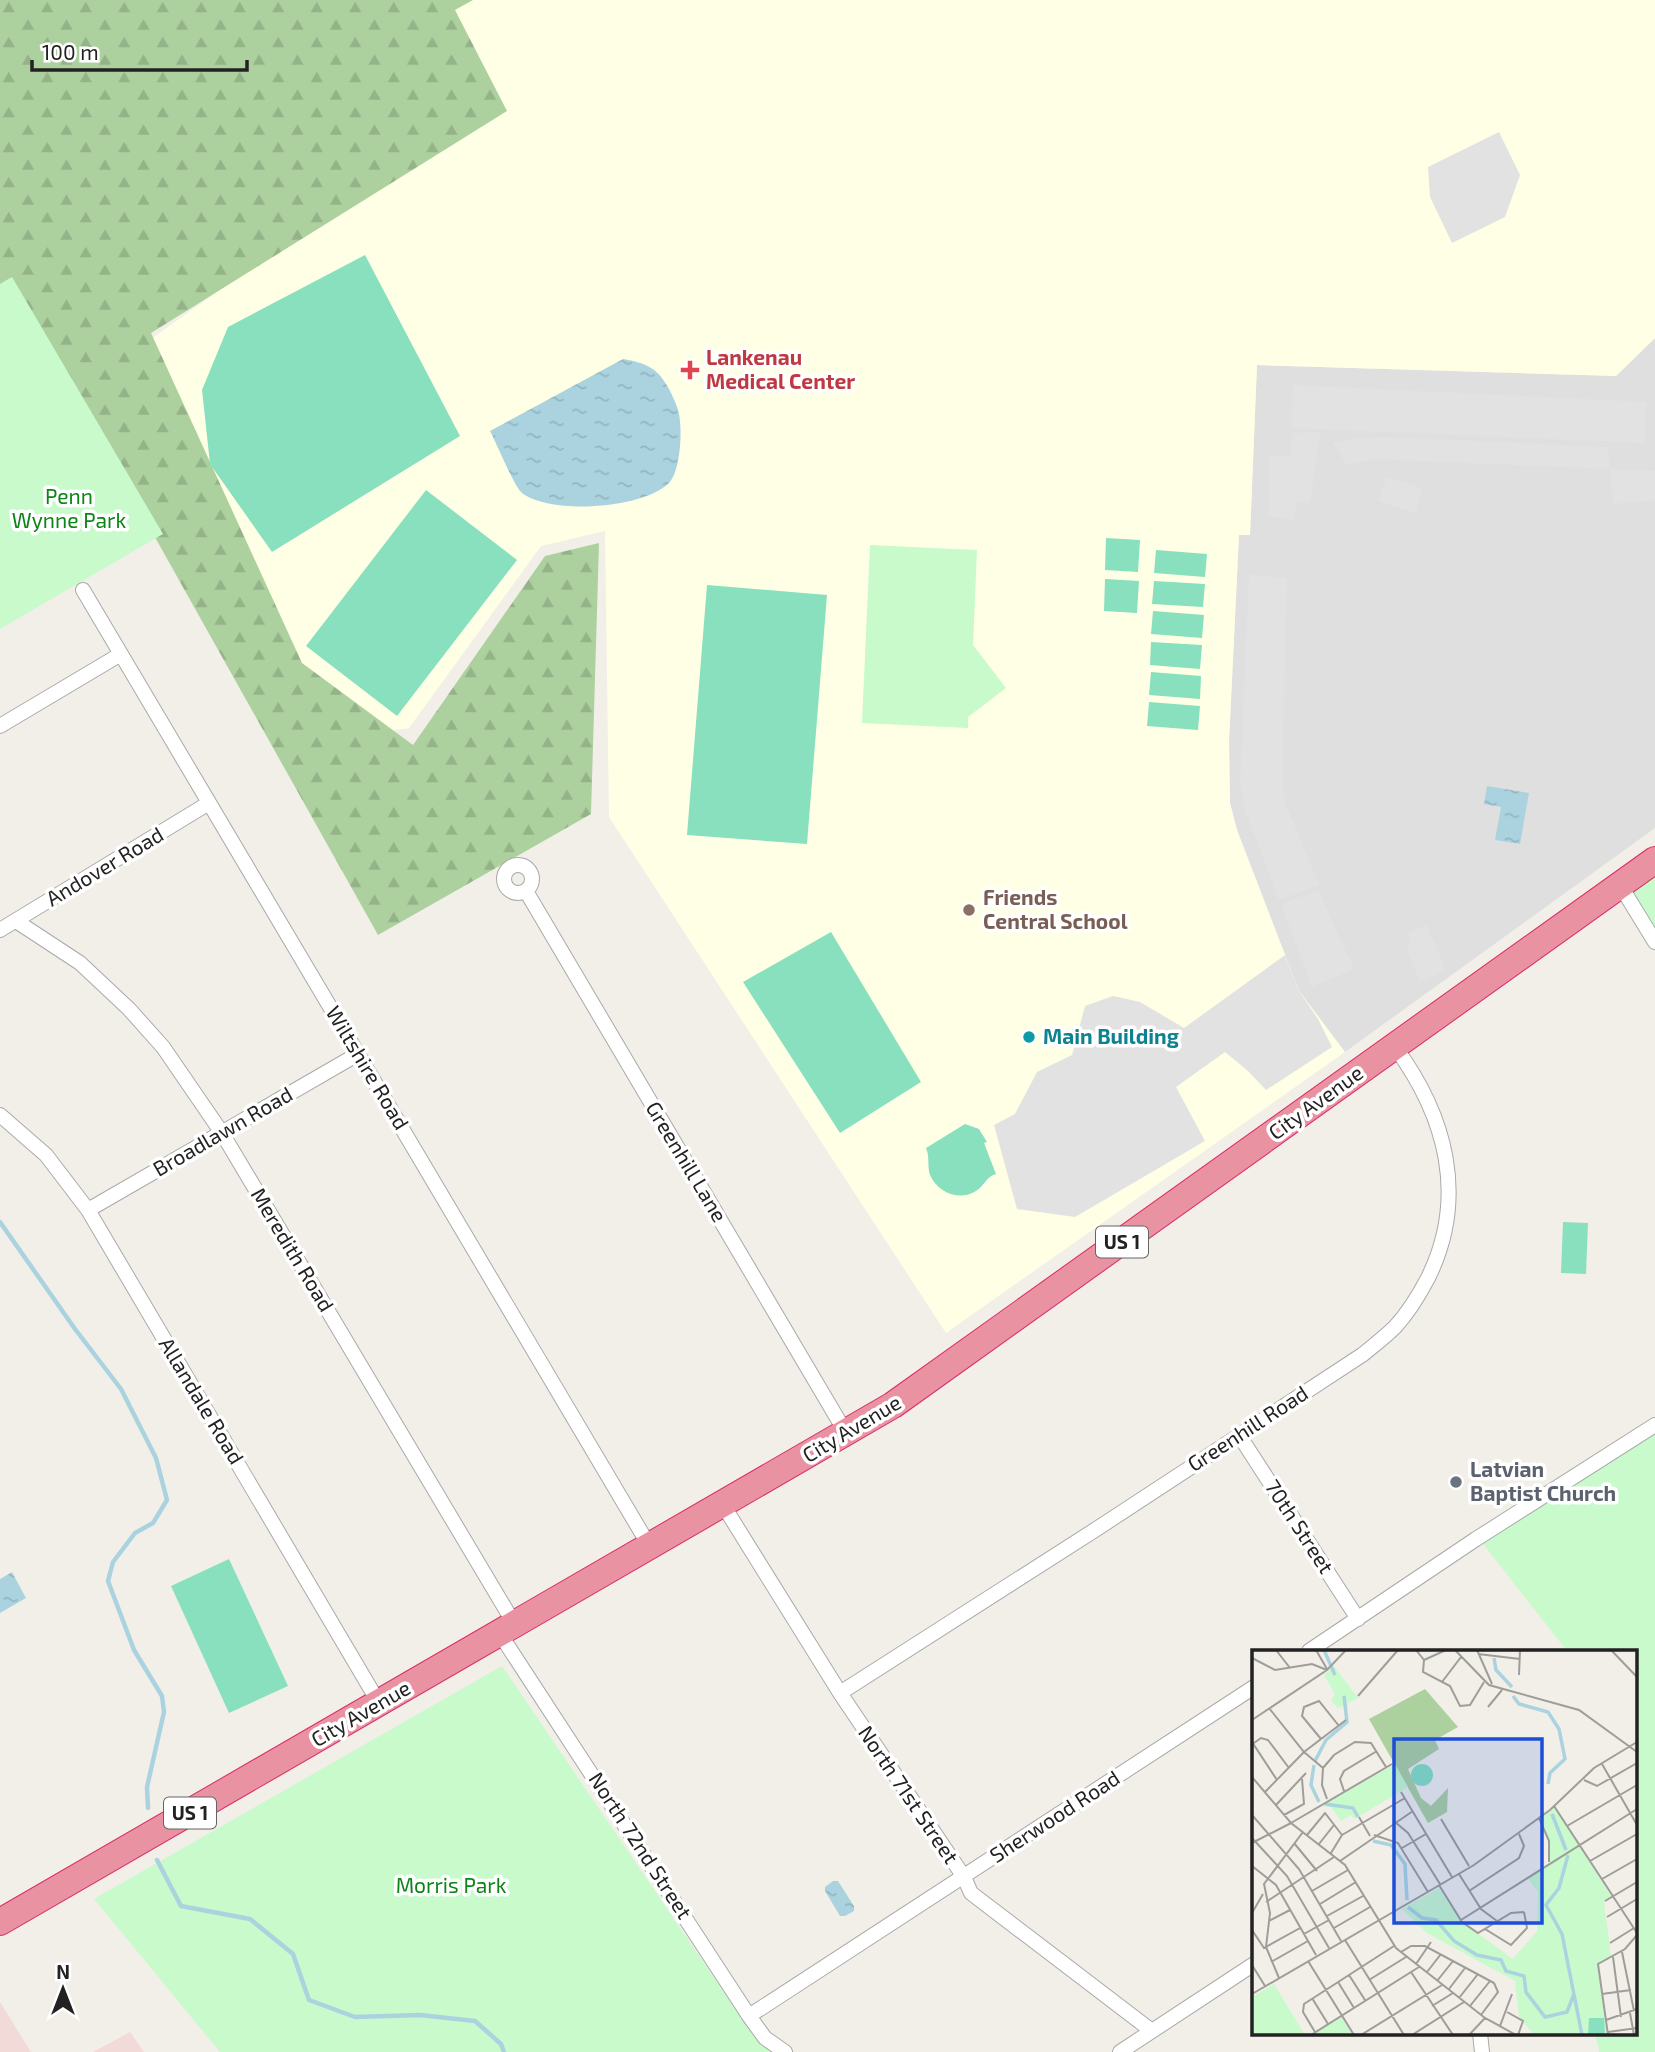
<svg xmlns="http://www.w3.org/2000/svg" width="1655" height="2052" viewBox="0 0 1655 2052" font-family="'Exo 2',sans-serif">
<style>
.residential{fill:#e0dfdf}
.commercial{fill:#f2dad9}
.education{fill:#ffffe5}
.forest{fill:url(#forest-firs)}
.park{fill:#c8facc}
.pitch{fill:#88e0be}
.parking{fill:#e2e2e2}
.water{fill:url(#water-ripples)}
.lines{fill:none;stroke-linecap:round;stroke-linejoin:round}
.stream{stroke:#aad3df;stroke-width:4.5}
.street-casing{stroke:#a9a9a9;stroke-width:16}
.highway-casing{stroke:#dc2a67;stroke-width:28}
.street{stroke:#fff;stroke-width:14}
.highway{stroke:#e892a2;stroke-width:26}
.health-dot{fill:#e0444e;stroke:#fff;stroke-width:2.5}
.education-dot{fill:#8d6e63;stroke:#fff;stroke-width:2.5}
.culture-dot{fill:#0f9aa8;stroke:#fff;stroke-width:2.5}
.worship-dot{fill:#6b7280;stroke:#fff;stroke-width:2.5}
.labels{text-anchor:middle;stroke-width:7;stroke-linejoin:round;paint-order:stroke}
.shield{fill:#fff;stroke:#646464;stroke-width:2}
.shield-label{font-size:19px;font-weight:bold;fill:#222}
.health-label{font-size:21px;font-weight:bold;fill:#be3a42;stroke:#fff;text-anchor:start}
.park-label{font-size:21px;fill:#0c8416;stroke:#fff}
.street-label{font-size:21px;fill:#222;stroke:#fff}
.education-label{font-size:21px;font-weight:bold;fill:#785e54;stroke:#fff;text-anchor:start}
.culture-label{font-size:21px;font-weight:bold;fill:#0d838f;stroke:#fff;text-anchor:start}
.worship-label{font-size:21px;font-weight:bold;fill:#5b616d;stroke:#fff;text-anchor:start}
.inset-river{fill:none;stroke:#aad3df;stroke-width:3.5}
.inset-road{fill:none;stroke:#9f9d99;stroke-width:2}
.view{fill:#1d4ed8;fill-opacity:0.15;stroke:#1d4ed8;stroke-width:3.5}
.inset-edge{fill:none;stroke:#222;stroke-width:3.5}
</style>
<defs>
<pattern id="forest-firs" width="22" height="20" patternUnits="userSpaceOnUse" patternTransform="scale(1.75)"><rect width="22" height="20" fill="#add19e"/><path d="M5 1l3.5 6h-7zM16 11l3.5 6h-7z" fill="#95b388"/></pattern>
<pattern id="water-ripples" width="26" height="14" patternUnits="userSpaceOnUse" patternTransform="scale(1.75)"><rect width="26" height="14" fill="#aad3df"/><path d="M2 4q2-2 4 0t4 0M15 11q2-2 4 0t4 0" fill="none" stroke="#92b5bf"/></pattern>
</defs>
<rect width="100%" height="100%" fill="#f2efe9"/>
<path class="residential" d="M1655,338V828L1345,1052L1299,991L1237,830L1230,803L1229,741L1239,535H1250L1257,365L1616,376Z"/>
<path class="commercial" d="M0,2002L31,2052H0Z
M130,2032L144,2052H93Z"/>
<path class="education" d="M438,0H1655V338L1616,376L1257,365L1250,535H1239L1229,741L1230,803L1237,830L1299,991L1345,1052L946,1333L609,817L605,531L541,546L409,728L314,742L119,362L484,101Z"/>
<path class="forest" d="M0,0H473L455,10L507,111L151,333L302,663L413,745L545,556L599,543L591,814L378,935L147,523L0,620Z"/>
<path class="park" d="M12,277L163,534L0,629V284Z
M870,545L977,550L973,645L1006,688L968,717V728L862,723Z
M1655,871V931L1631,889Z
M1655,1428V2052H1599L1595,2033H1636V1651H1567L1480,1540Z
M502,1666L757,2041L771,2052H220L94,1899Z"/>
<path class="pitch" d="M365,255L460,436L272,552L210,464L202,390L228,327Z
M426,490L517,560L397,716L306,646Z
M1106,538L1140,540L1138,572L1105,570Z
M1156,550L1207,554L1205,577L1154,573Z
M1105,579L1139,581L1137,613L1104,611Z
M1154,581L1205,584L1203,607L1152,604Z
M707,585L827,595L807,844L687,835Z
M1153,611L1204,615L1202,638L1151,634Z
M1151,642L1202,645L1200,669L1150,665Z
M1151,672L1201,676L1200,699L1149,695Z
M1149,702L1200,706L1198,730L1147,726Z
M831,932L921,1082L840,1133L743,982Z
M965,1124L979,1129L987,1142L984,1143L996,1174C986,1177 985,1185 976,1191C959,1202 937,1192 930,1175C927,1166 930,1157 926,1148Z
M1563,1222L1588,1223L1586,1274L1561,1273Z
M229,1559L288,1686L229,1713L171,1586Z"/>
<path class="parking" d="M1499,132L1520,175L1505,217L1452,243L1430,197L1428,167Z
M1293,385L1646,402V443L1291,428Z
M1320,432L1310,503L1297,501L1294,520L1269,516L1270,455L1290,457L1292,433Z
M1389,437L1607,447L1610,469L1655,471V500L1613,504L1610,469L1375,459L1347,465L1333,443L1357,438Z
M1387,477L1422,488L1416,513L1378,501Z
M1249,574L1287,579L1282,780L1286,805L1319,885L1279,900L1245,810L1240,785Z
M1318,890L1354,969L1312,987L1281,904Z
M1427,925L1446,971L1420,982L1407,950L1410,940L1407,933Z
M1285,955L1299,991L1318,1019L1332,1047L1266,1090L1248,1071L1225,1052L1176,1087L1205,1141L1075,1217L1017,1209L994,1125L1015,1114L1037,1072L1072,1055L1085,1006L1113,996L1140,1002L1184,1028Z"/>
<path class="water" d="M623,359C640,362 655,366 664,381C670,389 675,401 678,410C683,426 681,471 669,483C643,509 551,515 522,493C515,488 496,442 490,431Z
M1487,786L1529,793L1520,844L1495,840L1501,807L1484,804Z
M12,1572L26,1598L0,1613V1579Z
M833,1881H838L854,1906V1911L845,1916H840L825,1891V1887Z"/>
<g class="lines">
<path class="stream" d="M0,1222L75,1329L121,1389L156,1458L167,1500L153,1523L135,1533L113,1562L108,1581L134,1650L162,1696L164,1712L147,1787L148,1808
M157,1860L181,1906L250,1919L293,1954L309,2000L355,2017L420,2015L475,2021L501,2044L504,2052"/>
<g class="street-casing">
<path id="street" d="M83,590L650,1547
M0,726L121,654
M504 879a14 14 0 1 1 28 0a14 14 0 1 1-28 0Z
M1620,885L1655,942
M526,891L846,1433
M16,921L80,963L129,1009L163,1047L222,1133L515,1625
M0,930L209,803
M0,1115L46,1155L88,1210L379,1703
M88,1210L358,1054
M1239,1435L1358,1619
M723,1505L840,1693L964,1877L971,1893L1152,2031
M500,1634L749,2016L765,2038L785,2052
M1309,1651L1476,1539L1655,1425
M840,1693L1098,1528L1362,1355C1373,1346 1385,1337 1395,1327C1408,1313 1419,1295 1428,1278C1468,1197 1446,1116 1395,1047
M749,2016L1254,1687
M1480,2033L1482,2052
M1120,2052L1254,1964"/>
</g>
<g class="highway-casing">
<path id="highway" d="M0,1922L893,1405L1655,860"/>
</g>
<use href="#street" class="street"/>
<use href="#highway" class="highway"/>
</g>
<path class="health-dot" d="M686.5 359.5h7v7h7v7h-7v7h-7v-7h-7v-7h7z"/>
<circle class="education-dot" cx="969" cy="910" r="7"/>
<circle class="culture-dot" cx="1029" cy="1037" r="7"/>
<circle class="worship-dot" cx="1456" cy="1482" r="7"/>
<g class="labels">
<g class="shield">
<rect x="1096" y="1226.5" width="52" height="31" rx="5"/>
<rect x="164" y="1797.5" width="52" height="31" rx="5"/>
</g>
<g class="shield-label">
<text x="1122" y="1249">US 1</text>
<text x="190" y="1820">US 1</text>
</g>
<g class="health-label">
<text x="706" y="365">Lankenau<tspan x="706" dy="24">Medical Center</tspan></text>
</g>
<g class="park-label">
<text x="69" y="504">Penn<tspan x="69" dy="24">Wynne Park</tspan></text>
<text x="451" y="1893">Morris Park</text>
</g>
<g class="street-label">
<text transform="translate(105 867) rotate(-31)" y="7">Andover Road</text>
<text transform="translate(367 1068) rotate(59)" y="7">Wiltshire Road</text>
<text transform="translate(1316 1103) rotate(-36)" y="7">City Avenue</text>
<text transform="translate(223 1132) rotate(-30)" y="7">Broadlawn Road</text>
<text transform="translate(686 1162) rotate(59)" y="7">Greenhill Lane</text>
<text transform="translate(292 1250) rotate(59)" y="7">Meredith Road</text>
<text transform="translate(201 1401) rotate(59)" y="7">Allandale Road</text>
<text transform="translate(852 1429) rotate(-31)" y="7">City Avenue</text>
<text transform="translate(1248 1429) rotate(-33)" y="7">Greenhill Road</text>
<text transform="translate(1299 1527) rotate(57)" y="7">70th Street</text>
<text transform="translate(361 1714) rotate(-30)" y="7">City Avenue</text>
<text transform="translate(908 1795) rotate(56)" y="7">North 71st Street</text>
<text transform="translate(1055 1817) rotate(-33)" y="7">Sherwood Road</text>
<text transform="translate(640 1846) rotate(57)" y="7">North 72nd Street</text>
</g>
<g class="education-label">
<text x="983" y="905">Friends<tspan x="983" dy="24">Central School</tspan></text>
</g>
<g class="culture-label">
<text x="1043" y="1044">Main Building</text>
</g>
<g class="worship-label">
<text x="1470" y="1477">Latvian<tspan x="1470" dy="24">Baptist Church</tspan></text>
</g>
</g>
<g transform="translate(1252 1650)">
<rect width="385" height="385" fill="#f2efe9"/>
<path d="M173,39L206,77L183,90L187,99L156,119L169,148L179,156L196,138L195,162L176,173L117,69Z" fill="#add19e"/>
<path d="M82,16L106,48L96,53L94,72L93,55L86,58L79,50L83,44L72,25ZM143,114L156,137L102,169L99,165L89,171L79,157L69,156ZM303,158L359,246L352,252L359,306L345,313L355,385H282L267,367L263,331L175,283L150,259L187,238L210,272L261,309L285,281L286,242L275,227L297,213V192L288,169ZM22,334L53,385H0V347ZM89,367L100,385H61Z" fill="#c8facc"/>
<path d="M159 125a11 11 0 1 1 22 0a11 11 0 1 1-22 0ZM337,368H352L353,385H336Z" fill="#88e0be"/>
<path class="inset-river" d="M72,0L83,25M242,8L244,20L260,37M261,46L267,54L296,62L307,79L313,109L298,123L296,134M63,111L74,90L95,72L92,46M62,115L59,135L67,152M73,154L101,158L106,167M300,164L314,200M121,191L139,195L153,214L155,250M316,205L307,238L294,255L310,284L330,385M156,257L170,268L184,270L202,291L225,305L249,310L254,321L272,326L274,342L293,367L315,362L322,344"/>
<path class="inset-road" d="M24,0L38,18M64,0L75,19M164,0L172,10L171,22L198,36L208,56L218,55L232,32M203,0L237,35L327,60L385,102M225,0L240,34M359,0L385,27M226,4L268,9M0,8L23,20L60,14L75,20M172,10L194,0M267,25L268,0M190,32L209,7M106,46L146,0M236,57L250,40M17,58L52,102L71,118M0,70L75,20L94,0M69,89L50,66L52,57L67,51L87,76M0,92L25,130M2,93L9,88L16,90L37,118M350,114L385,175M0,127L39,173L93,215L144,298L233,368L264,385M332,130L345,136L385,113M92,141L88,129L92,121L125,101M13,142L52,102L94,70M149,142L200,227M75,149L70,135L71,118L82,105L103,92L119,93L134,117M24,155L54,123M302,156L385,283M0,165L47,219L89,291M32,165L52,154L50,129M107,167L118,186M287,168L297,191V212M189,169L217,216M143,172L156,183L188,234M39,173L140,114M315,176L385,135M55,185L73,163L90,185M90,185L153,148M122,185L146,193L176,242M0,188L35,226L77,298M0,193L39,173M42,193L65,221M67,194L82,175M150,198L174,184M79,203L90,185M88,211L161,161M338,211L385,184M0,216L24,235L64,305M207,224L229,259L245,271M350,229L385,209M187,235L210,272L226,283L259,263L272,262M60,241L96,220M217,241L267,208L272,196L267,184M353,251L385,232M14,252L82,207M68,254L104,232M0,263L11,244M75,266L111,246M355,267L385,249M209,270L385,159M17,271L38,260M82,278L118,257M233,279L259,295L275,278L272,262M0,280L12,298L48,278M52,284L77,270M93,290L152,385M358,293L382,278M149,302L159,296H173L242,333M370,302L382,361M361,307L369,367M56,311L102,385M19,312L56,291M164,314L179,292M0,315L13,336M159,322L201,385M175,322L189,304M97,325L113,350M27,328L14,297L18,263L12,234L51,182M117,330L154,307M185,331L201,311M86,332L102,358M197,339L213,318M0,344L222,215L298,160L342,118L385,92M350,344L379,340M60,348L76,374M207,348L226,324M180,356L201,343M218,356L238,331M255,362L271,371L266,385M378,363L382,385M229,365L246,342L242,333M354,370L385,359M248,376L260,344M63,382L51,362L52,354L142,296M356,382L385,378M59,385L167,317M109,385L190,335M160,385L212,352M217,385L233,368M356,385L346,314L373,299L385,285"/>
<path class="view" d="M142,89H290V273H142Z"/>
<rect width="385" height="385" class="inset-edge"/>
</g>
<g transform="translate(63 1989)" stroke="#ffffff" stroke-width="5" paint-order="stroke">
<path d="M0-5L12 26L0 18L-12 26Z" fill="#222222"/>
<text y="-10" font-size="19" font-weight="bold" text-anchor="middle" fill="#222222">N</text>
</g>
<path d="M32 60v10h215v-10" fill="none" stroke="#222222" stroke-width="3.5"/>
<text x="42" y="60" font-size="21" fill="#222222" stroke="#ffffff" stroke-width="5" paint-order="stroke">100 m</text>
</svg>
